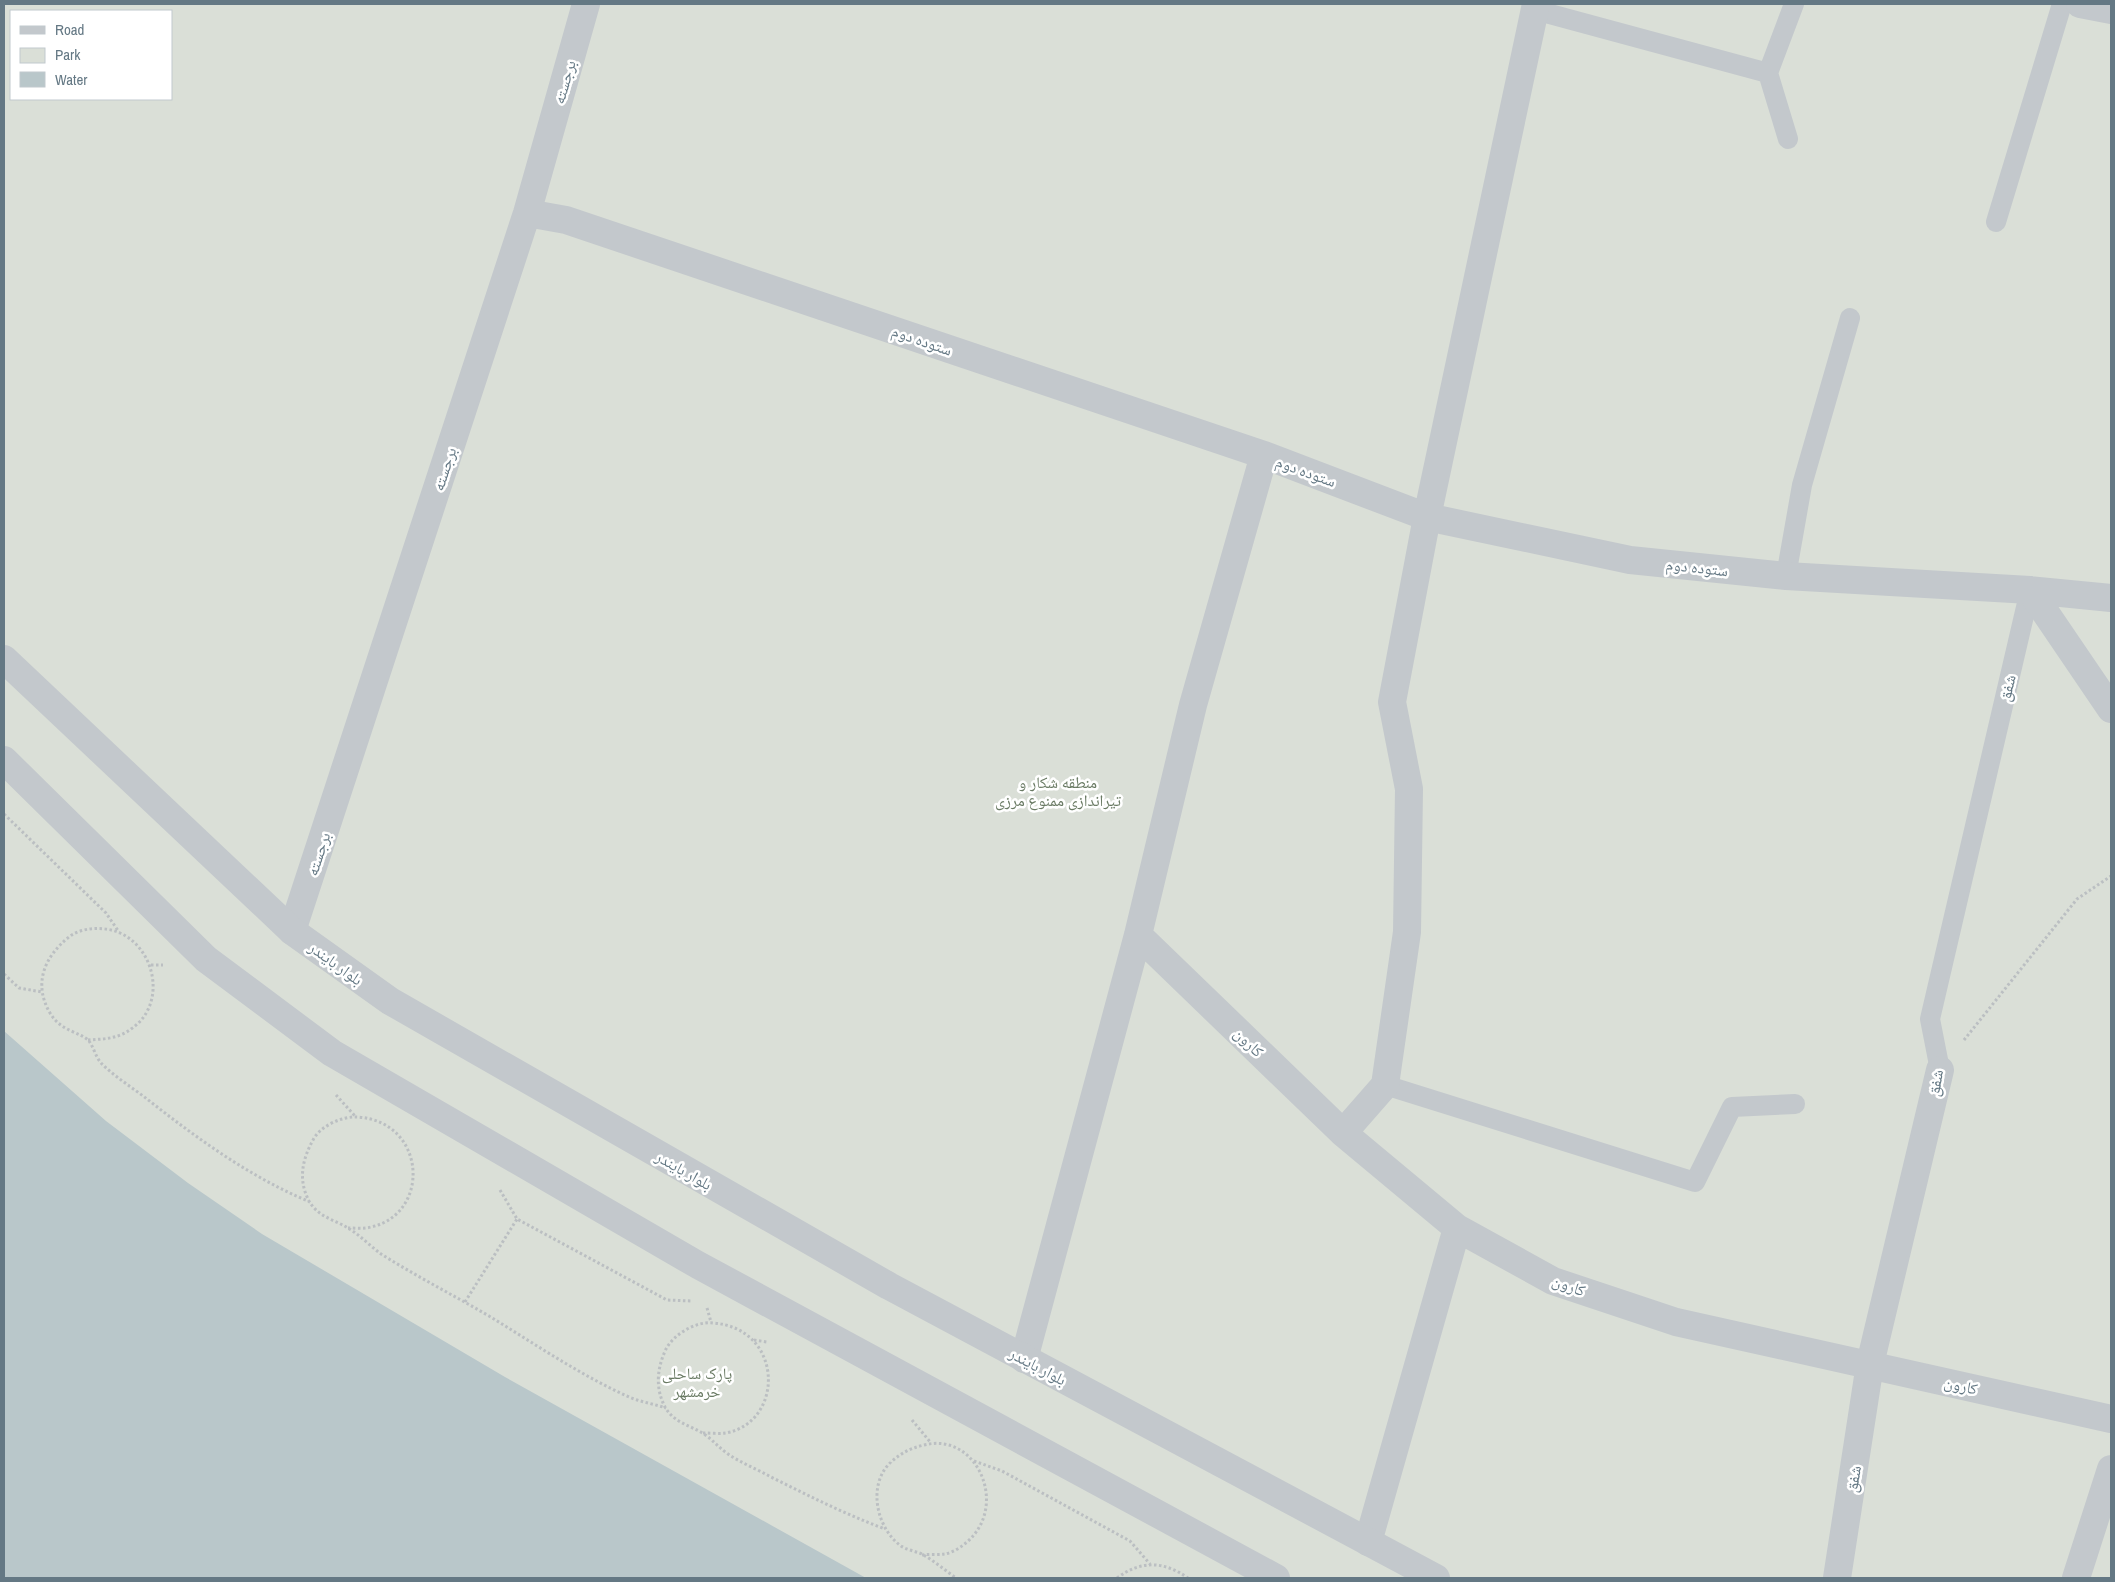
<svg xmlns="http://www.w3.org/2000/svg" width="2115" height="1582" viewBox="0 0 2115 1582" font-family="'Archivo Narrow','Noto Naskh Arabic',sans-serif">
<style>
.green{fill:#dadfd7;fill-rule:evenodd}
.water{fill:#b9c7ca}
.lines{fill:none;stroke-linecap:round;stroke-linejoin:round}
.path{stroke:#bbbfc2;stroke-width:3;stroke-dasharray:2.5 2.5;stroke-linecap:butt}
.service{stroke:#c3c8cc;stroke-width:20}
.minor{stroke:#c3c8cc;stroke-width:28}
.tertiary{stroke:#c3c8cc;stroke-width:28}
.labels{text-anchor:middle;stroke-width:5;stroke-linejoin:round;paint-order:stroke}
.street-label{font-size:16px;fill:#647884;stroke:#fff}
.park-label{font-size:16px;fill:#697a63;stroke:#fff}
</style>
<rect width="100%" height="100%" fill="#fafaf8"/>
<path class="green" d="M4,4H2111V1578H4ZM11,11H171V99H11Z"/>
<path class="water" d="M4,1031L106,1121L188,1183L262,1234L505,1377L866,1578H4Z"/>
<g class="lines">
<path class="path" d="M4,814L106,913L119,932
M151,965H163
M4,974L19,988L42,992
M88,1040C103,1039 118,1039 131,1029C167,1005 156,949 120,933C105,926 81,927 69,937C44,957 33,984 50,1013C61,1032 81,1032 89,1041C94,1048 96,1058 102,1064C115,1077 133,1088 147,1099C198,1139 250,1177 310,1202
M1964,1040L2077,899L2111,876
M336,1095L355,1116
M500,1190L517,1219L667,1300L691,1301
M348,1228C355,1228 364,1229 371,1227C431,1214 427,1122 358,1117C342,1116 320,1126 313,1140C302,1160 298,1180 309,1201C318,1217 335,1220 348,1228C360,1235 370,1246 381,1254C416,1276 453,1295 489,1316C535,1344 580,1375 629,1397C641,1402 654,1404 666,1408
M465,1302L517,1219
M707,1308L711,1322
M754,1340L767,1342
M912,1420L931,1443
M703,1433C710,1433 719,1434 726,1433C785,1422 784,1328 713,1323C696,1321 674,1334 666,1349C657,1368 655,1388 665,1407C674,1423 690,1425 704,1434C713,1440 719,1448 728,1454C741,1463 757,1469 771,1477C809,1496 845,1514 885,1529
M974,1461L1002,1471L1130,1541L1150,1564
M922,1555C929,1554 938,1555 945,1554C955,1552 966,1544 973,1536C1006,1498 974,1432 924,1445C911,1448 901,1453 891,1462C867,1484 876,1528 901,1546C907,1550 915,1551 922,1554C934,1561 945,1570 956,1578
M1117,1578C1141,1560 1164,1561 1188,1578"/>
<path class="service" d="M1535,10L1768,73
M1788,139L1768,73L1794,4
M1996,222L2062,4
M1786,576L1802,485L1850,318
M1940,1070L1930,1019L2030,590
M1385,1085L1695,1182L1732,1107L1795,1104"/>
<path class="minor" d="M2080,4L2111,10
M527,213L566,220L1264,455L1427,517L1630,560L1786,576L2030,590L2111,598
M2030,590L2111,709
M292,931L527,213L586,4
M1138,935L1343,1133L1457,1228L1553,1281L1676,1322L2111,1419
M1343,1133L1385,1085L1407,932L1409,789L1392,702L1427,517L1536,4
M1024,1359L1138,935L1193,705L1264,455
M1368,1542L1457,1228
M1837,1578L1870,1364L1940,1070
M2076,1578L2111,1469"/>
<path class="tertiary" d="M4,659L292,931L390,1001L889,1286L1436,1578
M4,760L206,959L332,1053L698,1265L1276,1578"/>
</g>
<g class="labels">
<g class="street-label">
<text transform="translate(564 82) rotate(-74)" y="6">برجسته</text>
<text transform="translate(922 340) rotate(19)" y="6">ستوده دوم</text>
<text transform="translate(444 469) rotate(-72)" y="6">برجسته</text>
<text transform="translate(1306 471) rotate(20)" y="6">ستوده دوم</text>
<text transform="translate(1697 567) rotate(6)" y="6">ستوده دوم</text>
<text transform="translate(2007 688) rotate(-77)" y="6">شفق</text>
<text transform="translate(318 854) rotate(-72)" y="6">برجسته</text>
<text transform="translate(336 963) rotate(36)" y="6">بلوار بایندر</text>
<text transform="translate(1249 1042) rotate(44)" y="6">کارون</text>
<text transform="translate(1935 1083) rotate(-81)" y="6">شفق</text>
<text transform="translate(684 1170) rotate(30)" y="6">بلوار بایندر</text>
<text transform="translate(1569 1285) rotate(20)" y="6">کارون</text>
<text transform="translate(1038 1366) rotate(28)" y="6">بلوار بایندر</text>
<text transform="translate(1961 1385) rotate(13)" y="6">کارون</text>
<text transform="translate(1853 1479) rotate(-81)" y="6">شفق</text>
</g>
<g class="park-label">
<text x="1058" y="788">منطقه شکار و<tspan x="1058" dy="18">تیراندازی ممنوع مرزی</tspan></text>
<text x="697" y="1379">پارک ساحلی<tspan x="697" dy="18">خرمشهر</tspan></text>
</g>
</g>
<rect width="2115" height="1582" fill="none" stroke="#647884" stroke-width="10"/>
<rect x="10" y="10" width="162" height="90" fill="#ffffff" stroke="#c1c9ce"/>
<rect x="20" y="26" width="25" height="8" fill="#c3c8cc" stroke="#c1c9ce"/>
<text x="55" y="35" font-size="15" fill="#647884">Road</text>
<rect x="20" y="48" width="25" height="15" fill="#dadfd7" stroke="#c1c9ce"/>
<text x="55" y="60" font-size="15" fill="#647884">Park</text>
<rect x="20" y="72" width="25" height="15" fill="#b9c7ca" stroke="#c1c9ce"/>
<text x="55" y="85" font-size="15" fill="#647884">Water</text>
</svg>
